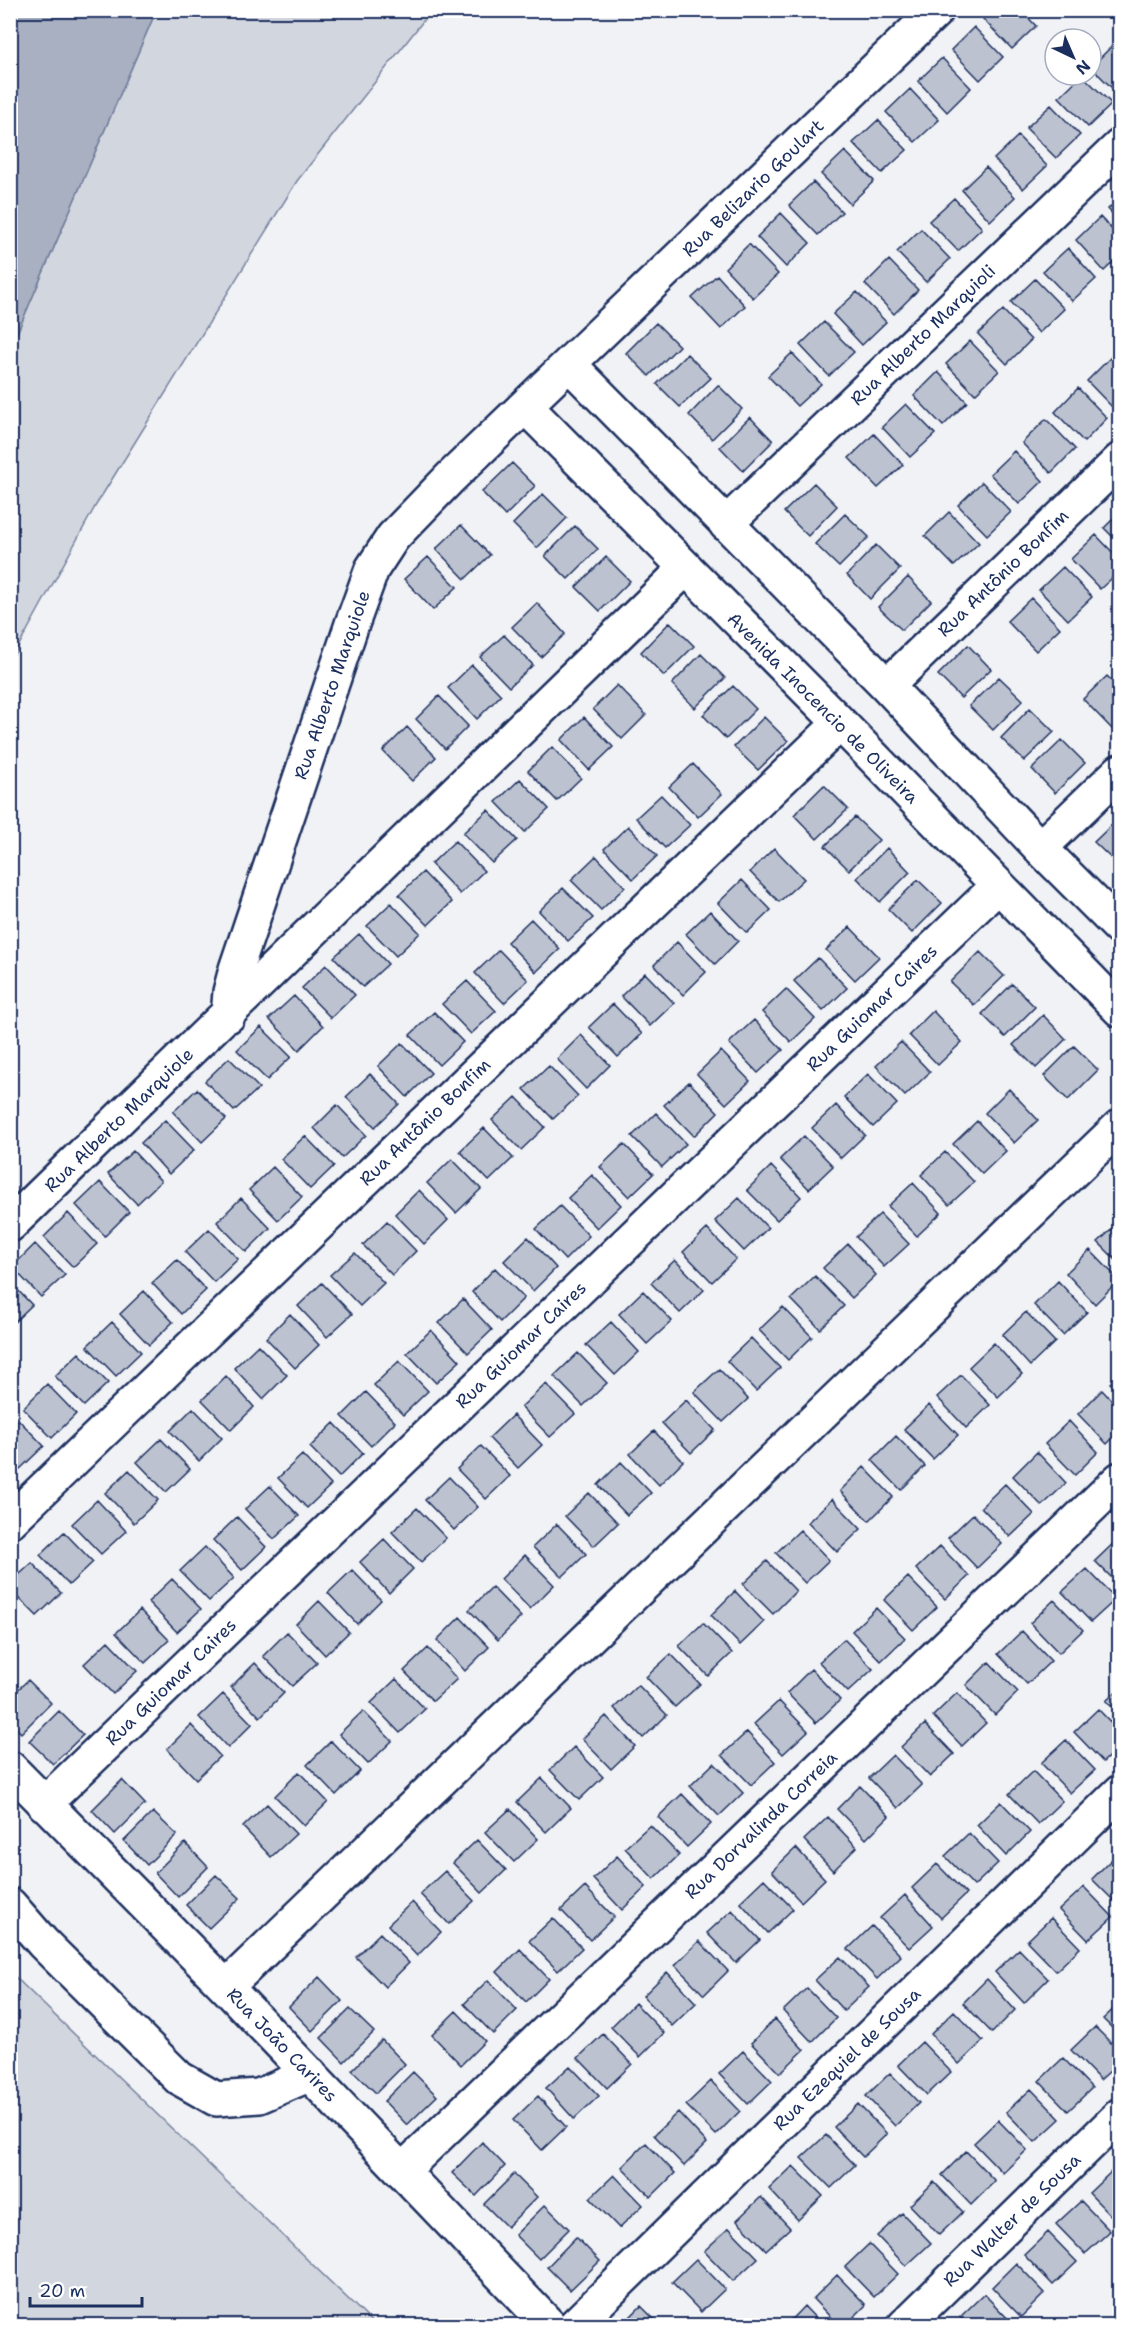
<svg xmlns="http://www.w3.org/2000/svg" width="1130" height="2336" viewBox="0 0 1130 2336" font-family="'Shantell Sans',sans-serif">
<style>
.green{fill:#d2d6df;stroke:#76829e;stroke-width:1.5}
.water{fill:#a8b0c2;stroke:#707c9a;stroke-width:1.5}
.building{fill:#bcc2d0;stroke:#1b2f5e;stroke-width:1.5}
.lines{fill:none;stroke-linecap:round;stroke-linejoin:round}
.minor-casing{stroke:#1b2f5e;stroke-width:38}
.minor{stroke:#fff;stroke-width:33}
.labels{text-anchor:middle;stroke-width:4.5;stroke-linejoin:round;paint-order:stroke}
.street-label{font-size:18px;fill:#1b2f5e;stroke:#fff}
</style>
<rect width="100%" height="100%" fill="#f1f2f5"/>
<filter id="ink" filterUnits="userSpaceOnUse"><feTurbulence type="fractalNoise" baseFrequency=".0167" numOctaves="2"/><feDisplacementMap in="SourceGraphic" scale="12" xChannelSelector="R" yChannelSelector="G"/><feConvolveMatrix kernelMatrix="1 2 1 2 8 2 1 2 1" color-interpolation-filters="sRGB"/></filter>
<g filter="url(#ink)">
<path class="green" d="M156,11H431L297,181L96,505L11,660V347Z
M10,1973H11L375,2325H11Z"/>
<path class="water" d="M11,10L156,11L11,347L10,11Z"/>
<path class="building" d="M992,10H1021L1036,26L1012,49L983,19Z
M974,27L1003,57L980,80L951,50Z
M1115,43L1120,48V96L1091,67Z
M942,58L971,88L947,112L918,81Z
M1082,75L1112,104L1088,127L1059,97Z
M910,89L939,120L915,142L886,112Z
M1051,105L1080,135L1056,158L1026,128Z
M878,120L907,150L882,173L853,143Z
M1018,136L1047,166L1023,189L994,159Z
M845,151L874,181L850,204L821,174Z
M986,167L1015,197L990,221L962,190Z
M813,182L842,212L818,235L789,205Z
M954,198L982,228L958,251L929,221Z
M1120,198V222L1108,209Z
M781,213L810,243L786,267L757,237Z
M1100,217L1120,238V256L1104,271L1076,240Z
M921,229L950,259L926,282L897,252Z
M749,244L778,274L753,298L725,268Z
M1068,248L1096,279L1072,301L1043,271Z
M889,260L918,290L894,314L865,284Z
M717,275L745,306L721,329L692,298Z
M1035,279L1064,309L1039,333L1011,302Z
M857,292L886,322L862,345L833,314Z
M1003,310L1031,340L1007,364L978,334Z
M824,322L854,352L829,376L800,345Z
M656,323L679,346L649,376L626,353Z
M970,341L999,371L975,394L946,364Z
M792,353L821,384L797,406L768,376Z
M687,354L711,378L680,407L657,384Z
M1111,357L1120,366V407L1116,411L1087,381Z
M938,372L967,402L943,426L914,396Z
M718,385L742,409L712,439L689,415Z
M1078,388L1107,418L1084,442L1055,412Z
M906,404L935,434L910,457L882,427Z
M750,417L773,441L743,471L720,447Z
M1046,419L1075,449L1051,473L1022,443Z
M874,434L903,465L878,488L849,458Z
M1014,451L1043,481L1019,504L990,474Z
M512,463L535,486L505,516L482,492Z
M982,482L1011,512L987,535L958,505Z
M814,483L837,506L808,536L784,512Z
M543,494L567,518L537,548L513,524Z
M949,512L979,543L954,566L925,536Z
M1120,512V544L1104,528Z
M845,514L869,537L839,567L815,544Z
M461,525L490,555L465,579L436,549Z
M575,526L598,549L568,579L545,556Z
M1096,535L1120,560V571L1100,589L1071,559Z
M876,545L900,569L870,599L847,575Z
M428,557L457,587L433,610L404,579Z
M606,557L630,581L600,611L576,587Z
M1063,567L1092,597L1068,620L1039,590Z
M908,577L931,601L902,630L878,607Z
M1031,598L1060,628L1036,651L1007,621Z
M537,603L565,634L541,657L512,627Z
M670,622L694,646L664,676L641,652Z
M504,635L533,665L509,687L480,657Z
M968,645L991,669L961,698L938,675Z
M701,654L725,678L695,708L672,684Z
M472,665L501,695L477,719L448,688Z
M1107,676L1120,689V722L1112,729L1083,699Z
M999,677L1023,700L993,730L969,706Z
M617,685L646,715L622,739L593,709Z
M733,686L756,709L726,739L703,715Z
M439,696L468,726L445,749L416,719Z
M1030,708L1054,732L1024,761L1001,738Z
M584,717L613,747L589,770L561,740Z
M764,717L788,741L758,770L734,747Z
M407,727L436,757L412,781L383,751Z
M1062,740L1085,763L1055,793L1032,769Z
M552,747L581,778L557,801L528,771Z
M693,764L722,794L698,817L669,787Z
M520,779L549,809L525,832L496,802Z
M824,785L848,809L817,839L794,815Z
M661,795L690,825L665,848L636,818Z
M488,810L517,840L492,863L463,833Z
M855,817L879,840L849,870L825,846Z
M1120,817V863L1118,865L1094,842Z
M628,826L657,856L633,879L604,849Z
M455,841L484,871L460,894L431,864Z
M774,848L804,879L779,902L750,872Z
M887,848L910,872L880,902L857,878Z
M596,856L625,887L601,910L571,880Z
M423,872L452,902L428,925L399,895Z
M742,880L771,910L747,933L718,903Z
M918,880L942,903L912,933L888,909Z
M563,888L593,918L568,941L539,911Z
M391,903L420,933L396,956L367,926Z
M710,911L738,941L715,964L686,934Z
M531,919L560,949L536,972L507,942Z
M850,927L879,957L855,980L826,950Z
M359,934L388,964L363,987L334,957Z
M677,942L706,972L683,995L654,965Z
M499,950L528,980L504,1003L475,973Z
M980,952L1004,976L974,1005L950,982Z
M818,958L847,988L823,1011L794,981Z
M326,965L355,995L331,1018L302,988Z
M645,973L674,1003L650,1026L621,996Z
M467,981L496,1011L471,1034L442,1004Z
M1012,984L1035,1007L1005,1037L982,1014Z
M786,989L815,1019L791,1042L762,1012Z
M294,996L323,1026L299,1050L269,1019Z
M613,1004L642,1034L618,1057L589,1027Z
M933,1011L962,1042L938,1065L909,1035Z
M434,1012L463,1042L439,1065L410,1035Z
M1043,1015L1066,1039L1036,1068L1013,1045Z
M754,1020L783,1050L758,1073L729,1043Z
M261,1027L291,1057L267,1080L237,1050Z
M581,1035L610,1065L586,1089L557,1059Z
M901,1042L930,1072L905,1096L876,1066Z
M402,1043L431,1073L407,1097L378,1066Z
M1074,1046L1098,1070L1068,1100L1044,1076Z
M721,1051L750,1081L726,1104L697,1074Z
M229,1058L259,1088L234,1111L205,1081Z
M549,1066L578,1096L553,1119L524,1089Z
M370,1074L399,1104L375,1127L346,1097Z
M868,1074L897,1104L873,1127L844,1097Z
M689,1082L718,1112L694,1136L664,1105Z
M197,1089L226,1119L202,1142L173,1112Z
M1009,1089L1038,1120L1014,1143L985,1113Z
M516,1097L545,1127L521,1150L492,1120Z
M337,1105L366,1135L342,1158L314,1128Z
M836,1105L865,1135L841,1158L812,1128Z
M656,1113L686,1144L662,1167L632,1136Z
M165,1120L194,1150L169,1174L141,1143Z
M977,1121L1006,1151L982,1174L953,1144Z
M484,1128L513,1158L489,1181L460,1151Z
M305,1136L334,1166L310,1189L281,1159Z
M804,1136L833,1166L809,1189L780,1159Z
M624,1144L653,1174L629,1197L600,1167Z
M133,1151L161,1181L137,1204L108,1174Z
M945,1152L974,1182L949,1205L921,1175Z
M452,1159L481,1189L456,1213L427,1183Z
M771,1166L801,1197L777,1220L747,1190Z
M273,1167L302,1197L278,1220L249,1190Z
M592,1175L621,1205L597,1228L568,1198Z
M100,1182L129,1212L105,1236L76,1205Z
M913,1183L941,1213L917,1236L888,1206Z
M419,1190L448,1220L424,1244L395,1214Z
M241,1198L270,1228L246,1252L217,1222Z
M739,1198L768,1228L744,1251L715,1221Z
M560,1206L589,1236L565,1260L536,1229Z
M68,1213L97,1244L73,1267L44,1237Z
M880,1214L909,1244L884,1267L856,1237Z
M387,1221L416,1251L392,1275L363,1245Z
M1120,1222V1264L1098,1242Z
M209,1229L238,1259L214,1282L185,1252Z
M707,1229L736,1259L712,1282L683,1252Z
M528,1237L556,1268L533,1291L504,1261Z
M35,1244L65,1275L41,1297L12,1267Z
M848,1244L876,1275L852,1298L823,1268Z
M1090,1250L1119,1280L1095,1304L1066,1273Z
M355,1253L384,1283L360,1306L330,1275Z
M177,1260L206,1290L181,1314L152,1283Z
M675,1260L704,1290L680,1313L651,1283Z
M495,1268L524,1298L500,1322L472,1292Z
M815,1276L844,1306L820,1329L791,1299Z
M1058,1281L1087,1312L1063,1335L1034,1305Z
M10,1282L32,1305L10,1326Z
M322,1283L352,1314L327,1337L298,1306Z
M144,1291L173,1322L149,1345L120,1314Z
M643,1291L672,1321L647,1344L619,1314Z
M463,1299L492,1330L468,1353L439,1323Z
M783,1307L812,1337L788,1360L759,1330Z
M1026,1312L1055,1342L1030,1366L1002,1335Z
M290,1314L319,1345L295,1368L266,1338Z
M112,1322L141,1352L116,1376L87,1346Z
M611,1322L639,1352L615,1375L586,1345Z
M431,1330L460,1361L436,1383L407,1353Z
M751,1338L780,1368L756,1391L727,1361Z
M994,1343L1022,1374L998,1397L969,1367Z
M258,1345L287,1375L263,1399L234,1368Z
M79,1353L108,1383L84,1406L55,1376Z
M578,1353L607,1383L583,1406L554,1376Z
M399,1361L428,1391L403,1415L374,1385Z
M719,1369L748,1399L723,1422L694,1392Z
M1120,1373V1392L1110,1383Z
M961,1375L990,1405L966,1428L937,1397Z
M226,1376L254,1407L231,1430L202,1400Z
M47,1384L76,1414L52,1438L23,1408Z
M546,1384L575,1414L550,1437L521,1407Z
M1102,1390L1120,1409V1431L1107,1444L1078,1414Z
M366,1392L395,1422L371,1446L342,1416Z
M686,1400L715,1430L691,1453L662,1423Z
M929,1405L958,1435L933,1459L904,1429Z
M193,1408L222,1438L199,1461L170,1431Z
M513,1415L542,1445L518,1468L489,1438Z
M15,1416L44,1446L20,1469L10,1459V1420Z
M1069,1421L1098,1452L1075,1475L1045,1444Z
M334,1423L363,1453L339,1477L310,1447Z
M654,1431L683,1461L659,1485L630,1454Z
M896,1436L925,1466L901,1490L872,1460Z
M161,1439L190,1469L166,1492L137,1462Z
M481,1446L510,1476L486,1499L457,1469Z
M1037,1452L1066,1483L1042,1506L1013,1476Z
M302,1455L331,1485L307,1508L278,1478Z
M621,1462L651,1493L627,1515L598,1485Z
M864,1467L893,1497L869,1521L840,1491Z
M129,1470L158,1500L134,1523L105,1493Z
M449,1477L478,1507L454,1530L425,1500Z
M1005,1484L1034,1514L1010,1537L981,1507Z
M270,1486L299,1516L274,1539L245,1509Z
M589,1493L618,1523L594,1546L565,1516Z
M832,1499L861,1529L837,1552L808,1522Z
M97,1500L126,1531L101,1554L72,1524Z
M417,1508L446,1538L421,1562L392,1532Z
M973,1514L1002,1544L977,1568L948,1538Z
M237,1517L266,1547L242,1570L213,1540Z
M557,1524L586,1554L562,1577L533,1547Z
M800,1530L829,1560L805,1583L776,1553Z
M64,1532L93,1562L69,1585L40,1555Z
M1119,1538L1120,1539V1586L1095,1561Z
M384,1539L413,1569L389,1593L360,1562Z
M940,1546L969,1576L945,1599L916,1569Z
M205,1547L234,1578L209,1601L180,1571Z
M525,1555L554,1585L530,1609L501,1579Z
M767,1561L796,1591L773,1614L743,1584Z
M32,1563L61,1593L37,1616L10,1589V1583Z
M1087,1569L1116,1599L1091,1622L1062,1592Z
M352,1570L381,1600L357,1624L328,1593Z
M908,1577L937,1607L913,1630L884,1600Z
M172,1579L201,1609L177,1632L148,1602Z
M492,1587L521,1617L498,1640L469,1610Z
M735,1591L764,1622L740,1645L711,1615Z
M1054,1600L1083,1630L1059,1653L1030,1623Z
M319,1601L349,1632L325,1655L296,1624Z
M876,1608L905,1638L881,1661L852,1631Z
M140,1610L169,1640L145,1663L116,1633Z
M460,1617L489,1647L465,1671L437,1640Z
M703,1623L732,1653L708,1676L679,1646Z
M1022,1631L1051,1661L1027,1684L998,1654Z
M287,1632L317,1663L292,1686L263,1656Z
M844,1639L873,1669L848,1692L819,1662Z
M108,1641L137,1671L113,1694L84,1664Z
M428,1648L457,1679L433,1701L404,1671Z
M671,1654L700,1684L675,1707L646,1677Z
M989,1662L1018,1692L995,1715L966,1685Z
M255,1663L284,1693L260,1717L231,1687Z
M811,1669L840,1700L816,1723L787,1693Z
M396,1679L425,1709L400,1733L371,1703Z
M28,1680L51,1703L21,1733L10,1722V1697Z
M638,1685L667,1715L643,1738L614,1708Z
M1120,1688V1715L1106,1701Z
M957,1693L986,1723L962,1746L933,1716Z
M223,1694L252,1724L228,1748L199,1717Z
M779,1701L808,1731L783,1754L754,1724Z
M1098,1709L1120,1732V1746L1103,1762L1074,1732Z
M59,1711L83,1735L53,1764L29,1741Z
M363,1711L392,1741L368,1764L339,1734Z
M606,1716L635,1746L611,1769L582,1739Z
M925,1724L954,1754L930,1777L901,1747Z
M191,1725L220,1756L196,1779L167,1749Z
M747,1732L775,1762L751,1785L722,1755Z
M1066,1740L1095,1770L1070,1793L1041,1763Z
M331,1741L360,1771L336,1795L307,1765Z
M574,1747L603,1777L579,1800L550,1770Z
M893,1755L922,1785L898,1808L869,1778Z
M714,1763L743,1793L719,1816L690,1786Z
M1033,1771L1062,1801L1038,1824L1009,1794Z
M299,1772L328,1802L304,1826L275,1796Z
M542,1778L571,1808L546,1832L517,1802Z
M122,1780L145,1804L115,1834L92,1810Z
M860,1786L889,1816L866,1839L837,1809Z
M682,1794L711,1824L687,1847L658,1817Z
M1001,1802L1030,1832L1006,1856L977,1825Z
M267,1804L296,1834L271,1857L243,1827Z
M510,1809L538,1839L514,1862L485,1832Z
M153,1812L177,1835L147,1865L124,1841Z
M828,1817L857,1847L833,1871L804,1840Z
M650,1825L679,1855L654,1879L625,1848Z
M969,1833L998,1863L974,1886L945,1856Z
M477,1840L506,1870L482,1893L453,1863Z
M185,1843L208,1867L178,1897L155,1873Z
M796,1848L825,1879L801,1902L772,1871Z
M1116,1855L1120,1859V1907L1092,1879Z
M617,1856L646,1887L622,1910L593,1879Z
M937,1864L966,1894L941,1918L912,1888Z
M445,1871L474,1901L449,1924L420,1894Z
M216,1875L240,1898L209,1928L186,1905Z
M764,1879L793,1909L768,1933L740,1902Z
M585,1887L614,1917L590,1940L561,1910Z
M1084,1887L1113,1917L1088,1940L1059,1910Z
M905,1895L933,1926L909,1948L880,1918Z
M412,1902L441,1932L417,1956L388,1925Z
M732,1910L760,1940L736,1963L707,1933Z
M553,1918L582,1948L558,1971L529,1941Z
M1051,1918L1080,1948L1056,1971L1027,1941Z
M872,1926L901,1956L877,1979L848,1949Z
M380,1933L409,1963L385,1987L356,1957Z
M699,1941L728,1971L704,1995L675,1965Z
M520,1949L549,1979L526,2002L497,1972Z
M1019,1949L1048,1979L1024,2003L995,1972Z
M840,1957L869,1987L844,2011L815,1980Z
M667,1972L696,2003L672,2026L643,1996Z
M319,1977L342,2001L312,2031L289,2007Z
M987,1979L1015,2010L992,2033L963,2003Z
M488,1980L517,2010L493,2034L464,2004Z
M807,1988L836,2018L812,2042L783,2011Z
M635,2003L664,2033L640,2057L611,2027Z
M1120,2003V2036L1103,2019Z
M350,2009L374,2032L344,2062L321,2038Z
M456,2011L485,2041L461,2065L432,2035Z
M954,2011L983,2041L959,2064L931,2034Z
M775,2019L804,2050L780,2073L751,2043Z
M1095,2027L1120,2052V2062L1100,2080L1071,2050Z
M603,2034L632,2064L607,2088L578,2058Z
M382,2040L405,2064L376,2093L352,2070Z
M922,2042L951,2072L927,2095L898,2065Z
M743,2051L772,2081L748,2104L719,2074Z
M1063,2058L1092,2088L1068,2111L1039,2081Z
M570,2066L599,2096L574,2119L546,2088Z
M413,2072L437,2096L407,2125L384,2101Z
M890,2073L919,2103L895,2126L866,2096Z
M711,2081L740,2111L716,2135L686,2105Z
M1031,2089L1060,2119L1035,2142L1006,2112Z
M538,2096L566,2127L542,2150L513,2120Z
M858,2104L887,2134L863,2157L834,2127Z
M678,2112L707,2143L684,2166L654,2135Z
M998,2120L1027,2150L1003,2173L974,2143Z
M826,2135L855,2165L831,2188L801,2158Z
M482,2142L505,2166L476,2196L452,2173Z
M646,2143L675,2173L651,2197L622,2167Z
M966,2151L995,2181L971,2205L942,2175Z
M793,2166L823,2196L798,2220L769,2189Z
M1113,2170L1120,2177V2221L1118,2223L1089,2193Z
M514,2174L537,2197L507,2227L484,2204Z
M614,2175L643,2205L619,2228L590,2198Z
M934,2182L963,2212L939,2235L910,2205Z
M761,2197L790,2228L766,2250L737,2220Z
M1081,2201L1110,2231L1085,2254L1056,2224Z
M545,2205L569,2229L539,2259L515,2235Z
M902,2213L931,2243L906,2266L877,2236Z
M729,2228L758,2258L733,2281L704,2251Z
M1048,2232L1077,2262L1053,2285L1024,2255Z
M576,2237L600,2261L570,2290L547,2267Z
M869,2244L898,2274L874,2297L845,2267Z
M696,2259L725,2289L701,2312L672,2282Z
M1016,2263L1045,2293L1021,2317L992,2287Z
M837,2275L866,2305L845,2326H839L813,2299Z
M984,2294L1013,2324L1012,2326H967L960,2317Z
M641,2306L661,2326H621Z
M804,2306L823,2326H785Z"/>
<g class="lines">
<g class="minor-casing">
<path id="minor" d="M570,365L887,686L1040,848L1120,928
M525,406L840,723L1120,1010
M726,524L1120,146
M887,686L1120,460
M1040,848L1120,771
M228,1016L230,992L236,969L352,624L372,569L393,537L450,478L937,10
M10,1225L685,569
M10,1521L840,723
M10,1768L226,1987L550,2326
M44,1804L998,886
M10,1905L43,1943L179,2078L216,2099L259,2096L310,2074
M226,1987L1120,1126
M403,2170L1120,1479
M574,2326L1120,1792
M904,2326L1120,2115"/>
</g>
<use href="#minor" class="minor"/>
</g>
</g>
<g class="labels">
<g class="street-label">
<text transform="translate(753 188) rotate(-44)" y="6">Rua Belizario Goulart</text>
<text transform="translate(923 335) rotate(-44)" y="6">Rua Alberto Marquioli</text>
<text transform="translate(1003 573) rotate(-44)" y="6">Rua Antônio Bonfim</text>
<text transform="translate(332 685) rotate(-71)" y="6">Rua Alberto Marquiole</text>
<text transform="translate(823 708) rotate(45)" y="6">Avenida Inocencio de Oliveira</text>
<text transform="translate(872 1008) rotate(-44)" y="6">Rua Guiomar Caires</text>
<text transform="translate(119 1120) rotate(-44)" y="6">Rua Alberto Marquiole</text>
<text transform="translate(425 1122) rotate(-44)" y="6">Rua Antônio Bonfim</text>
<text transform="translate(521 1345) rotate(-44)" y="6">Rua Guiomar Caires</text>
<text transform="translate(171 1682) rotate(-44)" y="6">Rua Guiomar Caires</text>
<text transform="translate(761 1825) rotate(-44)" y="6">Rua Dorvalinda Correia</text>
<text transform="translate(282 2045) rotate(46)" y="6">Rua João Carires</text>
<text transform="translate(847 2059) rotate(-44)" y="6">Rua Ezequiel de Sousa</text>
<text transform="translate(1012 2220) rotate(-44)" y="6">Rua Walter de Sousa</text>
</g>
</g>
<rect width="1130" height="2336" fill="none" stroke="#fff" stroke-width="36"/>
<rect x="18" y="18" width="1094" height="2300" fill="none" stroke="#1b2f5e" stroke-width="2" filter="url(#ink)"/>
<g transform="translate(1073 57) rotate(136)"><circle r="28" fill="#ffffff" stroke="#a4acbf" stroke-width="1.5"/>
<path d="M0-4.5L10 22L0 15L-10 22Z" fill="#1b2f5e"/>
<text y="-9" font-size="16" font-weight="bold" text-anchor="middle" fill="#1b2f5e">N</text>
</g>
<path d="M30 2297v9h112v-9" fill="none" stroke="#1b2f5e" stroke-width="3"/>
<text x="39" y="2297" font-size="18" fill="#1b2f5e" stroke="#ffffff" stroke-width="4.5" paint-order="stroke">20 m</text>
</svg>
